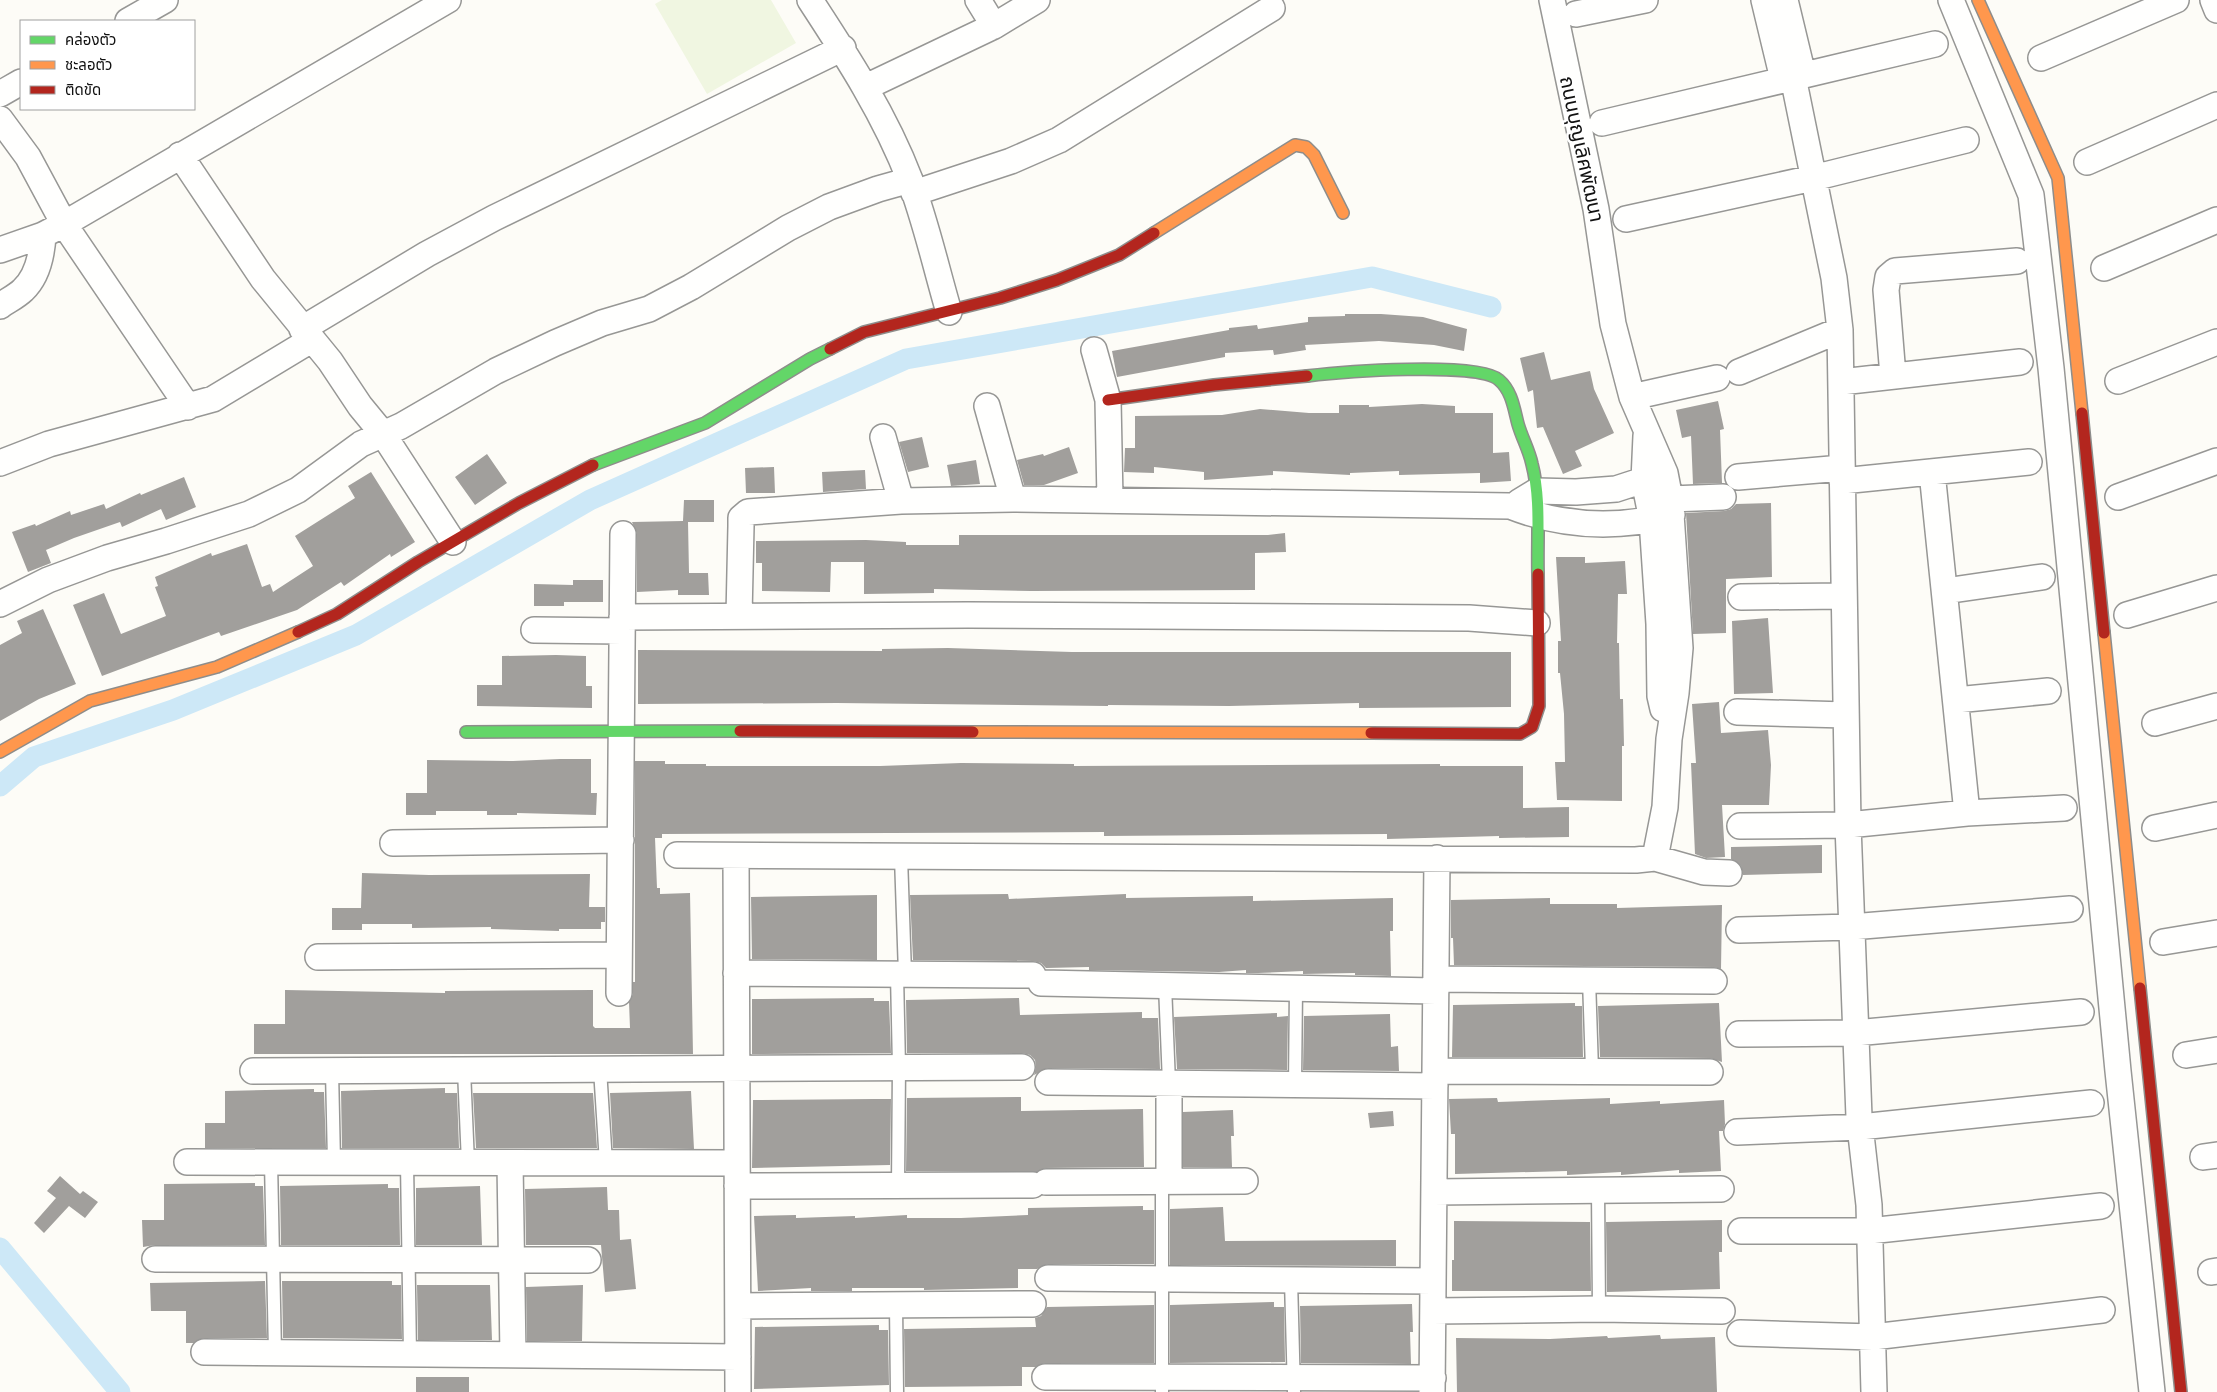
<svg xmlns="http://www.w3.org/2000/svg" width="2217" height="1392" viewBox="0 0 2217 1392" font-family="'Zilla Slab','Noto Sans Thai',serif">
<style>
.pitch{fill:#f0f6e1}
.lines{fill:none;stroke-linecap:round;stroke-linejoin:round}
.canal{stroke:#cde8f7;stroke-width:21}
.building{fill:#a19f9c}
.lane-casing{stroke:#979795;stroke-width:15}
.street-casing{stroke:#979795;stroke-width:28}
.fast-casing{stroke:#8e8d8b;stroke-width:14}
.slow-casing{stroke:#8e8d8b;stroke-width:14}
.jam-casing{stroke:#8e8d8b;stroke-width:14}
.lane{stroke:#fffffe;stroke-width:12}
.street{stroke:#fffffe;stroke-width:25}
.fast{stroke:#63d668;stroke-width:11}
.slow{stroke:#ff974d;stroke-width:11}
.jam{stroke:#b3261e;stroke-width:11}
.labels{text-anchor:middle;stroke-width:5;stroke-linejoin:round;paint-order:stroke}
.street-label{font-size:20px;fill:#111;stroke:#fff}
</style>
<rect width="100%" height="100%" fill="#fdfcf7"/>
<path class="pitch" d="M662,0H771L796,43L707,94L655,4Z"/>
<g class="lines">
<path class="canal" d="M0,786L34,757L173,710L356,635L590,500L906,359L1372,277L1491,307
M0,1248L120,1392"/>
</g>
<path class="building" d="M1345,314H1381L1423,317L1467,329L1464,351L1434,345L1379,341L1305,345L1306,350L1274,355L1273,350L1225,353V357L1117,377L1112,351L1229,330V328L1257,325L1258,329L1308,322V317L1345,316Z
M1544,352L1551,380L1590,371L1594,389L1614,433L1575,451L1582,466L1563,474L1543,427L1537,428L1533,390L1528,392L1520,358Z
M1718,401L1724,429L1720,430L1722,483L1693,484L1691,436L1682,438L1676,410Z
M1422,404L1455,406V413H1493V453L1509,452L1511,481L1480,483V473L1399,475V471L1350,473V475L1273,471V475L1204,480V472L1154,467V473L1124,472L1125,448H1135V416L1222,415L1260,409L1309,413H1339V405H1369V407Z
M922,437L929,467L908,472L899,442Z
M1069,447L1078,473L1044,485H1024L1017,460L1043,454L1044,456Z
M487,454L507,483L475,505L455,477Z
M976,460L980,484L951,486L947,465Z
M774,467L775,493H746L745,468Z
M865,470L866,489L823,492L822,472Z
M371,472L415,542L391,557L390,554L344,586L341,582L297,610L221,636L219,632L102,676L73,605L104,593L121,634L166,616L155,587L158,586L155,577L211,553L212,556L247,544L262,587L270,584L273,592L313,566L295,536L355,498L348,486Z
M184,477L196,507L166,520L161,509L122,527L120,522L74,538L46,550L51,563L28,572L12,532L35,524L36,526L70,511L71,515L104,504L106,509L140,493L141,495Z
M684,500H714V522H688L689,573H708L709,595H678V590L637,592V534L632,522L683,521Z
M1771,503L1772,577L1726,579V633L1693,634L1686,513L1724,511L1731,509L1736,504Z
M1285,533L1286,552L1255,553V590L1031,591L934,589V593L864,594V562H831L830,592L762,591V563H756V541L866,540L906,542V545H959V535H1268Z
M1556,557H1585V563L1625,561L1627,594H1618L1617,643H1619L1620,699H1623L1624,746H1622V801L1557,800L1555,762H1565L1564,714L1560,673H1558V641H1561Z
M573,580H603V602H564V606H534V584L573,585Z
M43,609L76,684L39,699L0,721V645L22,633L17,621Z
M1768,618L1773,693L1734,694L1732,621Z
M948,648L1072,652H1511V707L1359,708V703L1229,706L1108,705V706L837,703L638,704V650L882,651V649Z
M556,655L586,656V686H592V708L477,706V685H502V656Z
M1719,702L1721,733L1768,730L1771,765L1769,805H1722L1725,857L1706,858L1695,854L1691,763H1696L1692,704Z
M560,759H591V793H597L596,815L517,813V815H487V811H436V815H406V793H427V760L513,761Z
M635,761H665V764H706V766H880L961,763L1074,764V766L1440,764V766H1523V808L1569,807V837L1499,838V836L1387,839V834L1104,836V832L662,834V838H655L657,888H660V894L690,893L693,1054H254V1024H285V990L445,993V991L593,990V1026L595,1028H630L629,1002L633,994V982H635Z
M1822,845V873L1743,875L1741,866L1731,859V847Z
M362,873L429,875L590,874L589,907H605V922H601V929H559V931L491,929V927L412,928V924H362V930H332V908H361Z
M1008,894L1009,899L1126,894V898L1253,896V901L1393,898V931H1390L1391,976L1355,975V973L1303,974V971L1258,973H1246V970L1219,972L1089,970V967L1046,968L1041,963L1033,961L913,960L910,895Z
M877,895V960L752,959L751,897Z
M1550,898V904H1617V908L1722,905L1721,969L1714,967L1454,965L1453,938H1451V900Z
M874,998V1001H889L891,1053L752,1054V999Z
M1019,998L1020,1015L1142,1012V1018H1158L1160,1069L1048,1068L1034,1075L1036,1067L1035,1060L1030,1055L1022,1053H907L906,1000Z
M1575,1003V1006H1582L1583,1057H1452L1453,1005Z
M1719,1003L1722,1062L1710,1058L1600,1057L1598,1006Z
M1277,1013V1017L1288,1016L1287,1070L1177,1069L1174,1017Z
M1390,1014L1391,1047L1398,1046L1399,1071L1303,1070L1304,1016Z
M445,1088V1093H457L459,1148H342L341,1091Z
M314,1089V1092H324L326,1148H205V1123H225V1091Z
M691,1091L694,1149L613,1148L610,1093Z
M473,1093H593L597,1148H476Z
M1021,1097V1111L1143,1109L1144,1167L1046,1168L1037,1172L906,1171L907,1098Z
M1497,1098L1498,1102L1610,1098V1104L1660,1101V1104L1724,1100L1725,1124L1723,1131H1719L1721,1171L1679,1173V1170L1621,1175V1172L1567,1175V1171L1455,1174V1134H1451L1449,1099Z
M874,1099H891L890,1165L752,1168L753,1100Z
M1233,1110L1234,1136H1231L1232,1167H1183V1112Z
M1393,1111L1394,1126L1370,1128L1368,1113Z
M60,1176L80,1194L83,1191L98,1202L85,1218L69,1206L44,1233L34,1223L56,1198L47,1191Z
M255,1183V1186H263L265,1245H155L143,1247L142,1220H164V1184Z
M388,1184V1188H399L400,1245H281L280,1186Z
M480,1186L482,1245H416V1188Z
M607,1187L608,1210H619L620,1240L631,1239L636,1289L605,1292L601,1245H526L525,1189Z
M1143,1206V1210H1154V1264H1048L1037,1269H1018V1288L924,1290V1288H852V1291H811V1288L758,1291L754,1216L796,1215V1218L855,1216V1218L907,1215V1218H961L1028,1215V1208Z
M1223,1207L1225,1241L1396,1240V1266L1170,1265V1209Z
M1722,1220V1252H1719L1720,1289L1607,1292L1606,1222Z
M1454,1221L1590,1222L1591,1291H1452V1260H1454Z
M265,1281L267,1338H204L194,1343H186V1311H151L150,1283Z
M282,1281H392V1285H401L402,1339L283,1338Z
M417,1285H490L492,1340H418Z
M583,1285L582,1341H527L526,1287Z
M1274,1302V1307H1284L1285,1362L1170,1363V1305Z
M1412,1304L1413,1332H1410L1411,1364L1301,1363L1300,1306Z
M1154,1305V1363H1045L1036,1367H1022V1386L905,1387L904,1329L1036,1327L1035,1318L1041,1316L1047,1307Z
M879,1325V1330H888L889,1385L754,1389L755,1327Z
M1660,1335L1661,1339L1715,1337L1717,1392H1457L1456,1338L1550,1339L1607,1336L1608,1338Z
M416,1377H469V1392H416Z"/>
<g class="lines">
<g class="lane-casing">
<path id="lane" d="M901,857L905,974
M897,974L899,1067L898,1185
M1589,979L1592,1070
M1165,985L1169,1083
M600,1069L606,1163
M464,1070L468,1163
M332,1071L334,1162
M1295,1085L1296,988
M271,1162L275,1353
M407,1163L410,1354
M1162,1181V1392
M1598,1191L1599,1309
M1291,1280L1294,1392
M896,1305L897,1392"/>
</g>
<g class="street-casing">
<path id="street" d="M810,0C848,58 885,115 910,180C926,222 936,268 949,312
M978,0L994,26
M1552,0L1596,209L1613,324L1632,397L1665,473L1670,499L1680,648L1676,693L1669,739L1665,807L1655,858
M1764,0L1783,79
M1785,0L1803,75
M1951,0L2031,195L2051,368L2118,1071L2152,1392
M2213,0L2217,10
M1576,14L1645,0
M128,21L165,0
M2041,58L2176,0
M1793,77L1834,278L1840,330L1848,825L1859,1117L1869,1205L1874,1392
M866,87L994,26L1037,0
M0,94L21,82
M0,119L28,157L64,224L188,407
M1602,123L1935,44
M180,155L263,279L330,361L360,406L383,434L453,542
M2087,162L2217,105
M914,193L1011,161L1059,140L1272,8
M1626,219L1813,178L1966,140
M0,250L43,235L64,224L448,0
M2104,268L2217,220
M0,306C7,301 17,296 23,290C38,276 42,254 43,235
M302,329L427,254L494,218L843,48
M1094,350L1108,400L1110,500
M1739,372L1840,330
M1893,376L1886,290L1888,277L1895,271L2017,261
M2118,381L2217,342
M1841,382L2020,362
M1632,397L1717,378
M987,406L1013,499
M1646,436L1644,480L1652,520L1659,624L1660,696L1663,709
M883,437L901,501
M0,463L49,444L213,399L311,340
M1932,472L1967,813
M1738,477L1842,468
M1842,481L2029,462
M2118,497L2217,461
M1670,499L1723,497
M1519,502L1537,491L1576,492L1616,489L1659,475
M1945,591L2042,577
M1741,597L1844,596
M0,604L48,580L107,558L166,541L249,514L298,490L361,444L401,426L496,371L555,343L602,323L649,309L691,287L788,228L829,207L878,189L910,180
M2127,615L2217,588
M739,616L741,526V518L748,512L901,501L1013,499L1510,506C1563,527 1617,529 1672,515
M622,617L968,615L1469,618L1537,623
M534,630L622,631
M1956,700L2048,691
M1737,712L1846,715
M2155,723L2217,706
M1740,826L1848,825L1967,813L2064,808
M2155,828L2217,815
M393,843L621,840
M677,855L1636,860L1655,858L1704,872L1729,873
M736,856L738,1392
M1739,930L1851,927L2070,909
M2163,942L2217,933
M318,957L619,955
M736,973L1033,975
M1436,979L1714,981
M1041,983L1436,991
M619,993L623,534
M1739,1034L1855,1033L2081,1012
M2186,1055L2217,1050
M253,1071L1022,1067
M1436,1071L1710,1072
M1048,1082L1435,1086
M1737,1132L1860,1127L2091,1103
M2203,1157L2217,1155
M187,1162L737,1163
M510,1163L513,1355
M1169,1181V1083
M1046,1182L1245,1181
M737,1186L1033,1185
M1434,1192L1721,1189
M1741,1231H1869L2101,1206
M155,1259L588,1260
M2211,1272L2217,1271
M1048,1278L1433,1281
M738,1306L1033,1304
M1433,1311L1599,1309L1722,1311
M1740,1333L1873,1337L2102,1310
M204,1352L738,1357
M1045,1377L1433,1378
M1432,1392L1437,858"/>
</g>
<g class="fast-casing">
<path id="fast" d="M1307,376C1339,372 1479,361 1499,380C1512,391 1514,409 1518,424C1522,438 1529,450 1532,464C1541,499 1537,537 1538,574
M593,465L705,423L810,359L830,349
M466,732L740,731"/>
</g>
<g class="slow-casing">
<path id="slow" d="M1978,0L2058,178L2082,413
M1154,233L1295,145L1306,147L1314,155L1343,213
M2104,633L2140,988
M973,732L1371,733
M0,752L90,701L217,667L298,632"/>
</g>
<g class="jam-casing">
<path id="jam" d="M830,349L864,332L1000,298L1057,280L1119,255L1154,233
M1108,400L1214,385L1307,376
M2082,413L2104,633
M298,632L337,614L418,562L519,503L593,465
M740,731L973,732
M1371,733L1520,734L1532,727L1539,706L1538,574
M2140,988L2181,1392"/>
</g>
<use href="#lane" class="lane"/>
<use href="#street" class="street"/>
<use href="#fast" class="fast"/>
<use href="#slow" class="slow"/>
<use href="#jam" class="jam"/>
</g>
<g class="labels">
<g class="street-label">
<text transform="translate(1582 149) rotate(78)" y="7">ถนนบุญเลิศพัฒนา</text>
</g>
</g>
<rect x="20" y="20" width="175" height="90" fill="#ffffff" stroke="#a0a0a0"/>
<rect x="30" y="36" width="25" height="8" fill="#63d668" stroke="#a0a0a0"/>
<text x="65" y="45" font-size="15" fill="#111111">คล่องตัว</text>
<rect x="30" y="61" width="25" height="8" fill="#ff974d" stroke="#a0a0a0"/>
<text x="65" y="70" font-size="15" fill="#111111">ชะลอตัว</text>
<rect x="30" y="86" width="25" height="8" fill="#b3261e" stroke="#a0a0a0"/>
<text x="65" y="95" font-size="15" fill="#111111">ติดขัด</text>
</svg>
